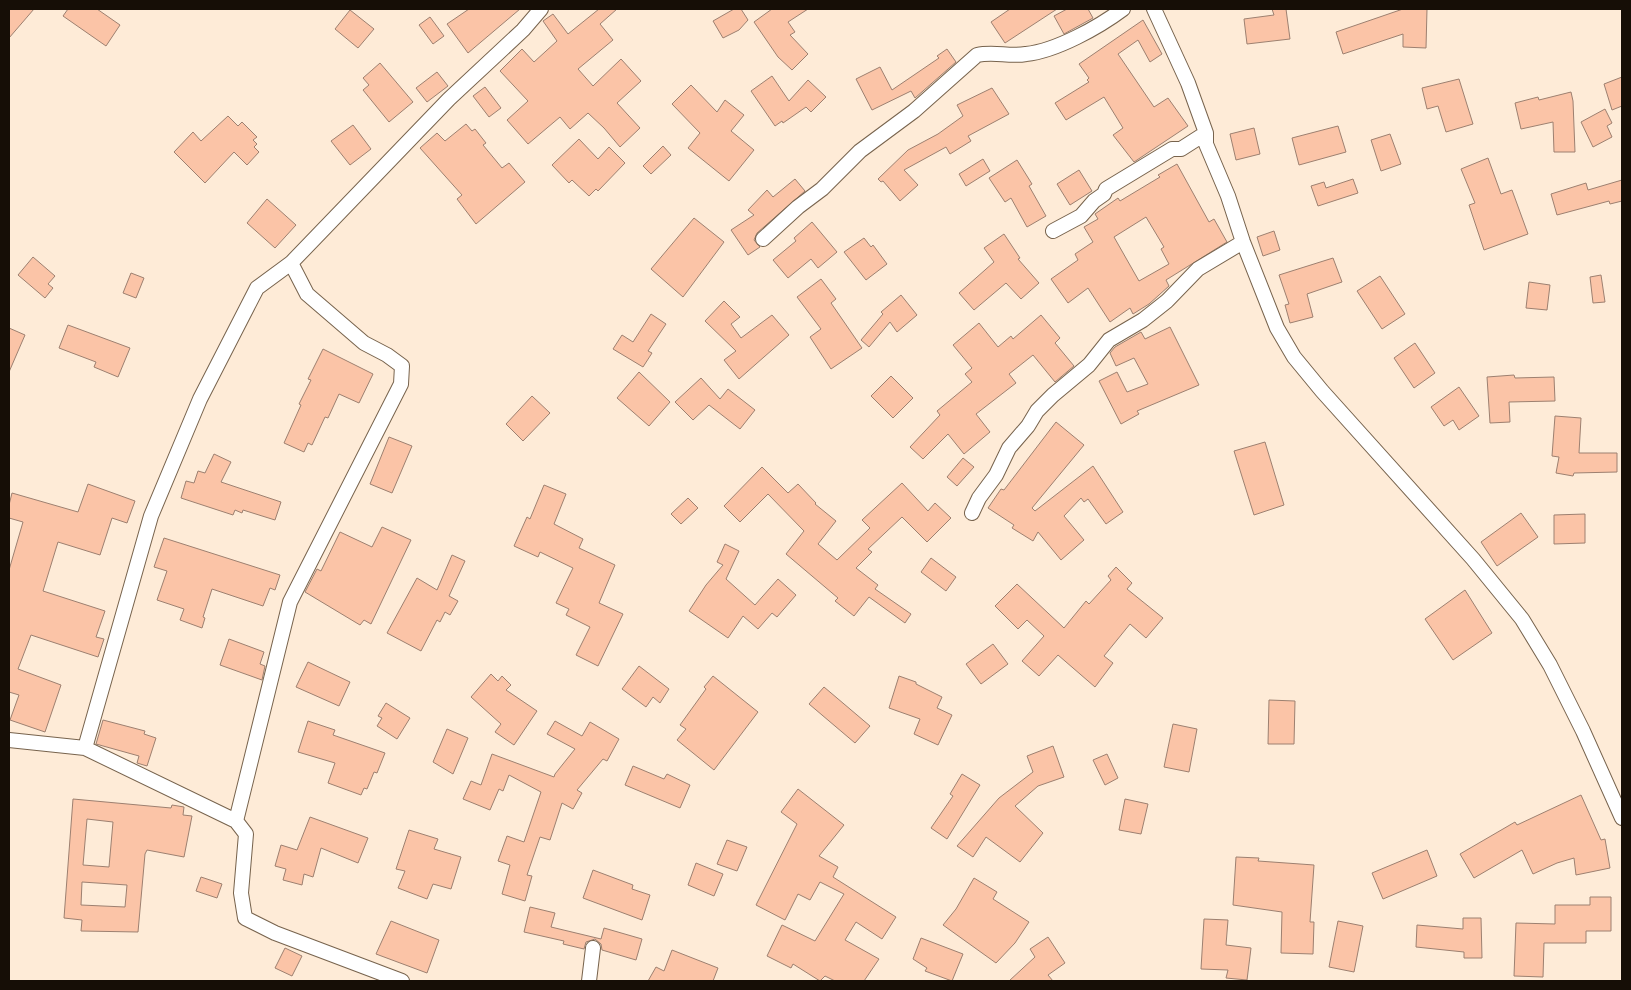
<svg xmlns="http://www.w3.org/2000/svg" width="1631" height="990" viewBox="0 0 1631 990" font-family="Manrope,sans-serif">
<style>
.building{fill:#fbc4a7;stroke:#9d8070;fill-rule:evenodd}
.lines{fill:none;stroke-linecap:round;stroke-linejoin:round}
.minor-casing{stroke:#77634d;stroke-width:16}
.minor{stroke:#fff;stroke-width:14}
</style>
<rect width="100%" height="100%" fill="#feebd7"/>
<path class="building" d="M9,9H34L9,38Z
M68,9H97L120,25L106,46L63,16Z
M469,9H520L468,53L447,24Z
M599,9H617L600,24L613,40L578,69L593,86L621,59L641,81L617,103L640,128L620,147L604,128L588,113L570,129L560,117L528,144L507,120L528,101L500,71L522,49L534,62L557,41L543,21L553,14L568,34Z
M734,9H741L748,20L739,30L723,38L713,21Z
M772,9H808L788,22L795,32L790,35L808,54L792,70L778,57L754,22Z
M1010,9H1057L1005,43L991,22Z
M1067,9H1088L1093,18L1064,34L1054,16Z
M1272,9H1286L1290,39L1247,44L1244,19L1274,15Z
M1403,9H1427L1426,48L1403,47V34L1343,54L1336,32Z
M350,10L374,29L358,48L335,29Z
M430,17L444,36L433,44L419,25Z
M1143,20L1162,54L1150,62L1138,40L1118,54L1154,107L1168,98L1188,126L1134,162L1113,135L1123,128L1104,97L1066,120L1055,103L1089,82L1087,80L1089,78L1079,64Z
M947,49L956,62L915,98L911,91L872,110L856,79L880,67L892,90L939,58L937,56Z
M380,63L413,102L389,122L363,90L369,85L363,78Z
M437,72L448,86L427,102L416,88Z
M772,76L789,101L808,80L826,97L811,112L806,107L783,123L782,121L775,126L751,91Z
M1622,77V106L1612,110L1604,84Z
M1459,79L1473,124L1446,132L1438,106L1427,109L1422,88Z
M691,85L717,112L725,100L744,115L731,131L754,150L729,181L688,148L700,133L672,104Z
M485,87L501,108L489,117L473,96Z
M992,88L1009,114L968,136L971,141L950,154L946,147L904,170L918,185L900,201L883,181L881,182L878,179L908,150L938,134L963,116L957,105Z
M1571,92L1573,101L1575,152H1554L1553,122L1521,129L1515,103L1538,97L1539,100Z
M1605,109L1612,123L1607,126L1612,137L1593,147L1581,122Z
M228,116L238,126L242,122L257,137L253,140L257,144L254,147L259,152L247,165L234,152L205,183L174,152L193,132L201,141Z
M466,124L472,131L475,129L486,143L483,145L502,168L509,163L525,182L476,224L457,199L462,195L420,148L437,133L445,141Z
M353,125L371,149L350,165L331,141Z
M1338,126L1346,152L1299,165L1292,138Z
M1254,128L1260,154L1236,160L1230,134Z
M1390,134L1401,164L1381,171L1371,140Z
M579,139L598,159L609,147L625,163L598,191L596,189L589,196L572,180L569,183L552,165Z
M663,146L671,155L651,174L643,166Z
M1488,158L1501,194L1512,190L1528,234L1484,250L1469,205L1475,203L1461,169Z
M983,159L990,171L966,186L959,174Z
M1017,160L1032,184L1029,186L1046,216L1027,227L1011,198L1005,202L989,178Z
M1177,164L1209,222L1214,219L1227,242L1166,280L1169,286L1149,304L1133,314L1130,308L1110,322L1088,288L1068,303L1051,279L1078,260L1075,254L1093,242L1084,227L1098,219L1095,214L1118,198L1120,201L1160,177L1158,175ZM1146,217L1164,247L1161,249L1169,264L1139,281L1114,237Z
M1079,170L1092,191L1070,205L1057,184Z
M795,179L805,191L757,233L754,240L760,247L748,255L731,230L754,215L748,210L767,190L773,197Z
M1353,179L1358,193L1318,206L1311,186L1324,182L1326,188Z
M1622,180V201L1610,204L1609,201L1557,215L1551,194L1586,183L1588,190Z
M267,199L296,225L275,248L247,223Z
M694,218L724,242L683,297L651,269Z
M812,222L837,252L818,268L811,259L788,278L773,260L796,241L794,238Z
M1274,231L1280,250L1263,256L1257,237Z
M1004,234L1020,258L1018,259L1039,283L1021,299L1006,283L974,310L959,293L994,262L984,248Z
M864,238L871,247L873,245L887,264L866,280L844,252Z
M33,257L55,276L48,284L53,288L45,298L18,275Z
M1333,258L1342,282L1307,294L1313,317L1290,323L1285,305L1289,304L1279,275Z
M131,273L144,278L136,298L123,293Z
M1601,275L1605,302L1593,303L1590,277Z
M1380,276L1405,314L1382,329L1357,291Z
M821,279L836,299L831,303L862,348L831,369L810,337L821,329L797,297Z
M1529,282L1550,285L1547,310L1526,308Z
M901,295L917,315L897,332L890,322L869,347L861,340L883,314L881,312Z
M724,301L740,317L731,324L741,338L772,315L789,335L739,379L724,360L736,351L705,321Z
M651,314L666,324L648,351L652,353L643,367L613,349L622,335L633,342Z
M1041,315L1060,338L1055,343L1074,366L1055,382L1033,355L1009,374L1016,383L976,414L990,432L964,454L948,434L923,459L910,447L940,415L937,411L972,382L965,374L972,368L953,345L979,323L998,347L1011,336L1013,339Z
M68,325L130,348L118,377L94,367L96,362L59,348Z
M1170,327L1199,385L1137,411L1139,414L1121,424L1099,381L1117,372L1127,392L1148,384L1134,358L1116,366L1110,353L1115,347L1141,332L1145,339Z
M9,328L25,335L9,372Z
M1415,343L1435,373L1414,388L1394,358Z
M323,349L373,374L359,403L339,394L328,418L325,417L312,445L308,443L304,452L284,443L301,405L299,404L311,380L308,379Z
M639,372L670,402L649,426L617,398Z
M1514,375L1515,378L1554,377L1555,401L1509,402L1510,422L1490,423L1487,377Z
M891,376L913,398L893,418L871,396Z
M701,378L720,399L728,389L755,410L740,429L709,405L693,420L675,402Z
M1459,387L1479,416L1459,430L1453,420L1444,426L1431,407Z
M532,396L550,413L523,441L506,424Z
M1555,416L1581,418L1579,453H1617V472L1574,473L1573,476L1556,473L1559,457L1552,456Z
M1056,422L1084,445L1032,508L1035,511L1093,466L1123,512L1106,524L1088,499L1084,502L1081,498L1064,516L1084,540L1061,560L1038,532L1033,541L1012,528L1014,525L988,508L1001,489L1004,490Z
M389,437L412,446L392,493L370,484Z
M1265,442L1284,505L1254,515L1234,451Z
M214,454L231,462L221,482L281,502L275,520L243,510L242,513L235,510L233,515L181,498L186,481L194,483L198,471L205,473Z
M963,458L974,467L957,486L947,477Z
M762,467L788,493L798,484L816,503L815,504L836,521L818,544L837,560L870,528L862,520L902,483L928,511L935,503L951,518L927,542L902,517L868,549L872,552L856,568L878,585L875,589L911,614L905,623L869,597L854,616L835,601L838,598L786,554L804,531L768,494L740,522L724,506Z
M88,484L135,501L127,523L112,518L100,555L58,542L43,591L105,611L96,637L104,639L98,657L31,635L18,669L61,685L45,732L10,720L19,695L9,692V570L23,522L9,518V505L12,493L78,512Z
M544,485L566,494L554,524L583,539L579,548L615,565L599,603L623,614L598,666L576,655L590,627L566,615L569,609L556,603L573,568L540,552L538,557L514,546L527,517L530,519Z
M688,498L698,508L681,524L671,514Z
M1521,513L1538,537L1497,566L1481,542Z
M1585,514V543L1554,544V515Z
M382,527L411,540L371,624L364,620L360,625L305,592L317,569L321,571L340,532L372,547Z
M164,538L280,575L275,590L270,588L263,606L212,589L203,617L205,618L202,628L180,620L184,609L157,600L167,571L154,567Z
M725,544L739,551L726,579L755,605L778,579L796,595L777,617L772,613L758,629L743,616L728,638L689,611L706,585L723,565L717,562Z
M452,555L465,561L449,596L458,601L450,615L445,612L440,622L437,620L421,651L387,633L417,578L437,590Z
M931,558L956,577L946,591L921,572Z
M1116,567L1132,583L1127,589L1163,618L1146,638L1130,624L1104,656L1113,663L1095,687L1058,655L1039,676L1022,661L1044,636L1027,620L1018,629L995,606L1017,584L1064,628L1086,601L1089,604L1111,580L1108,576Z
M1465,590L1492,633L1453,660L1425,619Z
M229,639L264,652L260,664L265,666L262,680L220,665Z
M993,644L1008,664L981,684L966,664Z
M308,662L350,682L339,706L296,687Z
M639,666L669,689L660,703L653,697L646,707L622,689Z
M491,674L498,681L502,676L511,685L506,690L537,711L514,745L495,732L501,724L471,697Z
M713,676L758,712L714,770L677,740L686,729L680,725L706,689L704,687Z
M899,676L916,682V684L942,697L937,708L952,715L938,745L914,734L920,719L889,708Z
M824,687L870,726L855,743L809,704Z
M1269,700L1295,701L1294,744H1268Z
M386,703L410,718L397,739L377,726L382,718L378,716Z
M103,720L145,731L144,734L156,738L147,766L137,763L139,756L96,744Z
M308,721L335,730L333,735L385,753L377,773L374,772L367,789L364,788L361,795L328,783L335,763L298,752Z
M555,721L582,736L590,722L619,739L607,761L603,759L577,790L582,793L573,809L562,803L550,840L540,837L527,875L532,876L525,901L502,894L510,865L498,861L507,836L524,842L541,792L509,775L503,791L499,789L490,810L463,799L471,781L481,785L492,754L554,777L555,774L575,749L547,734Z
M1173,724L1197,729L1189,772L1164,767Z
M447,729L468,738L453,774L433,762Z
M1053,746L1064,777L1038,786L1015,806L1043,833L1020,862L986,837L973,857L957,846L999,798L1033,772L1027,756Z
M1107,754L1118,778L1105,785L1093,760Z
M633,766L664,779L667,774L690,785L680,808L625,785Z
M962,774L980,785L947,839L931,828L953,796L950,794Z
M798,789L844,825L819,856L838,867L833,877L896,917L882,939L856,922L845,940L879,959L864,981H835L825,976L820,981L793,964L791,968L767,956L782,925L815,941L844,894L820,882L810,900L798,894L785,920L756,905L797,824L781,812Z
M1581,795L1601,840L1605,839L1610,868L1576,875L1574,858L1557,863L1533,874L1522,850L1474,878L1460,854L1515,822L1517,825Z
M73,799L171,808L172,805L184,807L183,815L192,816L184,857L147,850L145,854L138,932L81,931L82,920L64,918ZM87,819L113,822L109,867L83,865ZM82,882L127,885L125,907L81,905Z
M1125,799L1148,804L1141,834L1119,830Z
M310,817L368,838L358,863L321,848L313,877L304,874L302,885L283,880L286,869L275,866L281,845L297,850Z
M409,830L438,839L434,849L461,857L451,889L433,884L427,899L398,888L405,871L396,869Z
M727,840L747,847L737,871L717,864Z
M1427,850L1437,876L1383,899L1372,873Z
M1236,857L1259,858L1258,861L1314,865L1310,922H1314L1313,954L1281,953L1282,912L1233,905Z
M696,863L723,874L714,896L688,885Z
M593,870L633,885L632,889L650,895L642,920L583,898Z
M201,877L222,884L217,898L196,891Z
M974,878L997,892L993,899L1029,922L1015,943L996,963L943,925L956,909Z
M1590,897H1611V931H1586V943H1544L1543,977L1514,976L1516,923L1555,924V905H1590Z
M530,907L555,913L551,927L601,939L604,928L642,939L636,960L602,950L601,944L595,939L586,942L584,949L563,944L564,941L524,932Z
M1463,918H1481L1482,958H1464V952L1416,947L1417,925L1463,929Z
M1204,919L1228,920L1226,945L1251,948L1247,980L1226,978L1228,970L1201,969Z
M391,921L439,940L427,973L376,954Z
M1338,921L1363,926L1354,972L1329,967Z
M1048,937L1065,963L1048,975L1053,981H1009L1035,957L1030,949Z
M921,938L963,954L952,981L925,971L927,968L913,959Z
M285,948L302,956L292,976L275,968Z
M672,950L718,968L713,981H648L656,967L664,971Z"/>
<g class="lines">
<g class="minor-casing">
<path id="minor" d="M1154,9L1188,83L1206,133V144L1228,196L1243,242L1277,328L1294,357L1322,391L1473,559L1522,619L1550,665L1583,731L1622,818
M1053,231L1081,216L1094,201L1104,194L1106,189L1172,149H1181L1206,133
M763,239L798,207L822,189L860,151L914,111L977,55C994,51 1009,57 1026,54C1056,51 1099,27 1123,9
M972,513L979,498L996,475L1009,448L1028,426L1037,411L1053,395L1089,365L1109,340L1143,320L1167,301L1198,269L1243,242
M9,740L85,748L236,821L246,834L241,893L245,918L275,933L402,981
M85,748L151,516L200,399L257,288L291,263L449,99L523,30L541,9
M236,821L290,602L401,384L402,366L387,355L364,343L307,294L291,263
M589,981L593,948"/>
</g>
<use href="#minor" class="minor"/>
</g>
<rect width="1631" height="990" fill="none" stroke="#160e06" stroke-width="20"/>
</svg>
